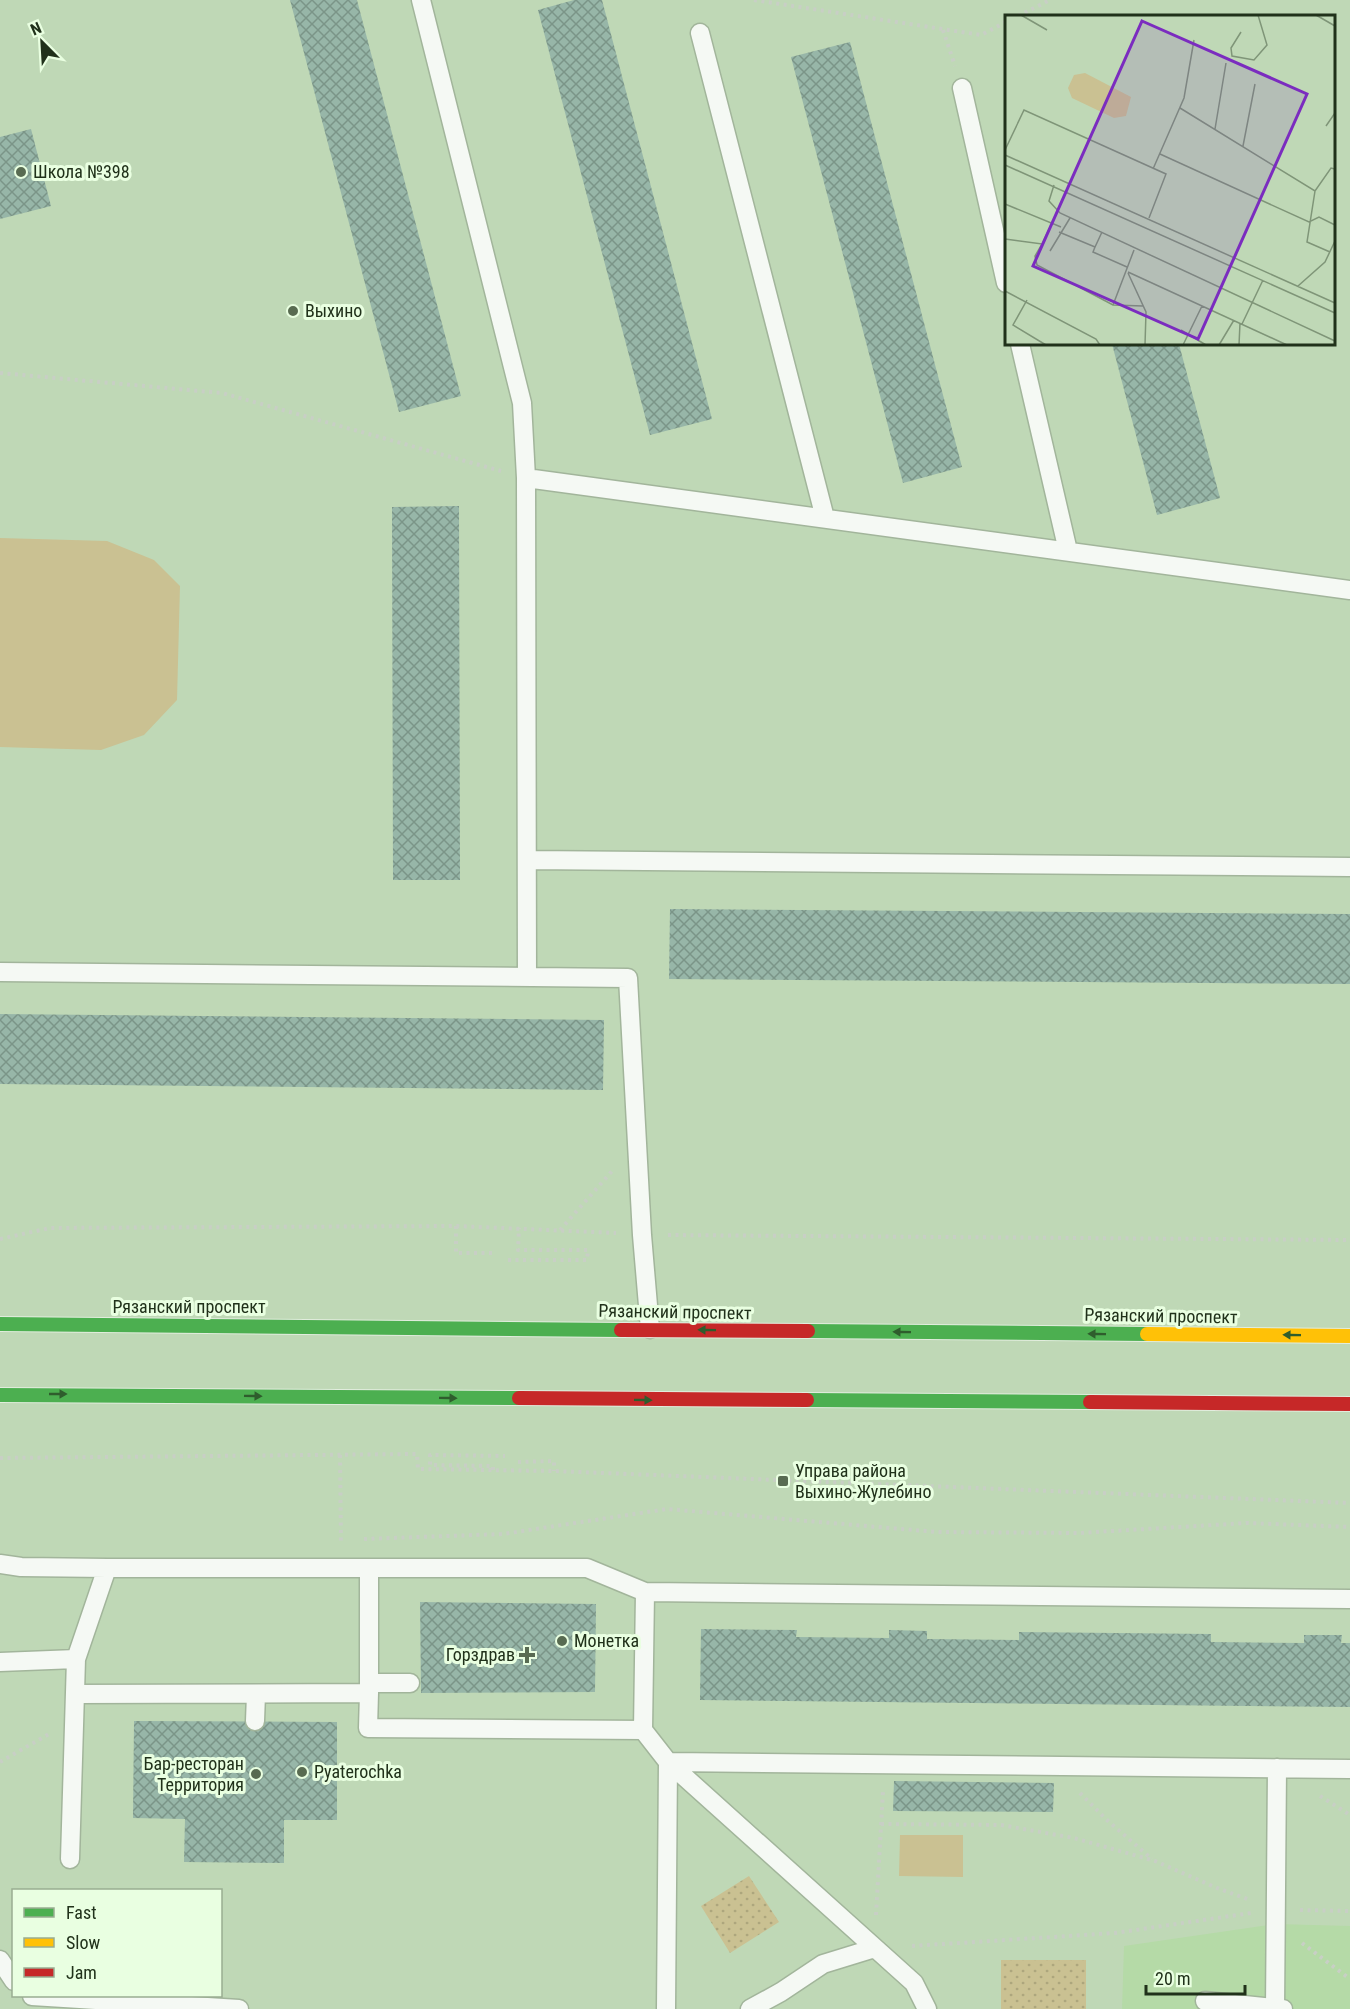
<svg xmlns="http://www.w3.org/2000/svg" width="1350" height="2009" viewBox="0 0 1350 2009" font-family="'Roboto Condensed',sans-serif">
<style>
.built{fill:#b5daa7}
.park{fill:url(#park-dots)}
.pitch{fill:#cac192}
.building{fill:url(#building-cross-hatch)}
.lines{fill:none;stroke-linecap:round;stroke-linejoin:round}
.lane-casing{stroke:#a2b59b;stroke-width:21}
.fast-casing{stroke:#e2edde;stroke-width:16}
.slow-casing{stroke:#e2edde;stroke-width:16}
.jam-casing{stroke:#e2edde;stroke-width:16}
.path{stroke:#c8cfc5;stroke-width:4;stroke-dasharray:3 4.5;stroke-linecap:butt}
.lane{stroke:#f5f9f4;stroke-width:18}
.fast{stroke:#4caf50;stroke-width:14}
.slow{stroke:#ffc107;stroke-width:14}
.jam{stroke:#c62828;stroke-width:14}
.oneway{fill:#2f5d2d}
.poi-dot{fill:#586b51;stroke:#e9ffe1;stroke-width:2}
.labels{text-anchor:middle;stroke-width:6;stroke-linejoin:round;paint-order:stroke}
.poi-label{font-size:18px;fill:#20311a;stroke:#e9ffe1;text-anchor:start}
.street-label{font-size:18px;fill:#20311a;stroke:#e9ffe1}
.inset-road{fill:none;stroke:#7f9578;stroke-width:1.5}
.view{fill:#7b2cbf;fill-opacity:0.15;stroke:#7b2cbf;stroke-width:3}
.inset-edge{fill:none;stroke:#20311a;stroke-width:3}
</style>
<defs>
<pattern id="park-dots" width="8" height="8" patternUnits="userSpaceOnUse" patternTransform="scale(1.5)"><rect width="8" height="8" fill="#cac192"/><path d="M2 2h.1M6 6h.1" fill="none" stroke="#ada67d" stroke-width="1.8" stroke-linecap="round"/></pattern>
<pattern id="building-cross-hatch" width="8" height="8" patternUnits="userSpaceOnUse" patternTransform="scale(1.5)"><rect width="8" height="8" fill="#97b6a8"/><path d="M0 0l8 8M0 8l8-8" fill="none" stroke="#7b9588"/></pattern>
</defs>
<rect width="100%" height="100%" fill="#bfd8b6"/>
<path class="built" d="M1276,1924L1350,1926V2009H1122L1124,1946Z"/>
<path class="park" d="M749,1876L779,1922L730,1953L701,1906Z
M1001,1960H1086V2009H1001Z"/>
<path class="pitch" d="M0,538L107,541L154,560L180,586L177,700L144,735L101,750L0,747Z
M900,1835H963V1877L899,1876Z"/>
<path class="building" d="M290,0H357L461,396L399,412Z
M574,0H602L712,419L650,435L538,10Z
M850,42L962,467L903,483L791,57Z
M31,129L51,206L0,219V137Z
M1112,344H1179L1220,498L1157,515Z
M459,506L460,880H393L392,507Z
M670,909L1350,914V984L669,979Z
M0,1014L604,1020L603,1090L0,1084Z
M420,1602L596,1604L595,1692L421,1693Z
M701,1629L797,1630L796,1637L889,1638V1630L927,1631V1639L1019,1640V1632L1211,1634V1642L1304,1643V1635H1342L1341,1643H1350V1707L700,1700Z
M134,1721L337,1722V1820H284V1863L184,1862L185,1819L133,1818Z
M894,1781L1054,1783L1053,1812L893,1811Z"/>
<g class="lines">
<g class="lane-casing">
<path id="lane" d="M421,0L522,403L526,478L527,977
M700,33L825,518
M962,88L1006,283
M1020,344L1068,551
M526,478L1350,590
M528,860L1350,867
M0,972L628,978L642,1235L650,1329
M0,1564L21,1567L107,1568H587L645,1592L1350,1599
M645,1592L643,1730L668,1762L666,2009
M0,1662L76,1659
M369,1683H410
M369,1693L368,1728L643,1730
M75,1694L369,1693V1568
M255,1721L256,1694
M668,1762L1350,1769
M668,1762L914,1983L927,2009
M70,1859L76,1659L107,1568
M0,1960L14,1981
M32,1996L239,2009
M1205,2001L1283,2009
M750,2009L781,1992L823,1964L875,1948
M1275,2009L1277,1768"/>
</g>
<g class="fast-casing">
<path id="fast" d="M0,1324L621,1330
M808,1331L1147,1334
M0,1395L519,1398
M807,1400L1090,1402"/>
</g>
<g class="slow-casing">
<path id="slow" d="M1147,1334L1350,1336"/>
</g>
<g class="jam-casing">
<path id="jam" d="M621,1330L808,1331
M519,1398L807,1400
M1090,1402L1350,1404"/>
</g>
<path class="path" d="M754,0L981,35L1006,22
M1018,16L1050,0
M943,30L955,66
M0,373L222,393L501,471
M456,1226V1253H496
M560,1230L613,1170
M668,1235L1350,1240
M0,1239L50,1228L456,1226L616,1233
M508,1260H587L588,1250H518L519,1228
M340,1455L341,1543
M0,1458L417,1454L418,1469L554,1471L1350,1503
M518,1462L554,1461V1471
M493,1470V1466L430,1465V1455L505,1456
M364,1539L503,1534L667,1509L937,1532L1079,1533L1247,1523L1350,1527
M0,1762L49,1734
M1080,1793L1108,1821L1152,1859
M1320,1796L1350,1815
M881,1824L1001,1825L1074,1838L1155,1861L1217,1888L1250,1900
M1300,1910L1350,1911
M876,1915L883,1791
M1302,1943L1350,1979
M912,1946L1115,1933L1251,1913"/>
<use href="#lane" class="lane"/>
<use href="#fast" class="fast"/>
<use href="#slow" class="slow"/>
<use href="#jam" class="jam"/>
</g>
<defs><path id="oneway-solid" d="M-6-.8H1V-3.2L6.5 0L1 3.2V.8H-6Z" transform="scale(1.5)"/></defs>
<g class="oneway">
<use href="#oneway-solid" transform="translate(707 1330) rotate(-179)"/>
<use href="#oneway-solid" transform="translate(902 1332) rotate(-179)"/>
<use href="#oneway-solid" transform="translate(1097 1334) rotate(-179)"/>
<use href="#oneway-solid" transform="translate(1292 1335) rotate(-179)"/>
<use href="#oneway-solid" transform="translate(58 1394)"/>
<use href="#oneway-solid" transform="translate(253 1396) rotate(1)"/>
<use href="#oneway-solid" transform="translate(448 1398) rotate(1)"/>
<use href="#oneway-solid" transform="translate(643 1400) rotate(1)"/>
</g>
<g class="poi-dot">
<circle cx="21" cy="172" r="6"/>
<circle cx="293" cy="311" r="6"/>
<rect x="777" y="1475" width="12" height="12" rx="3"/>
<circle cx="562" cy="1641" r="6"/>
<path d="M524 1646h6v6h6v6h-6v6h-6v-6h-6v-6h6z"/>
<circle cx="302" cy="1772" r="6"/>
<circle cx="256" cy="1774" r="6"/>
</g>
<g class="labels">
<g class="poi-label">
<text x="33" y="178">Школа №398</text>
<text x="305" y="317">Выхино</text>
<text x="795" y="1477">Управа района<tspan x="795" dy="21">Выхино-Жулебино</tspan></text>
<text x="574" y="1647">Монетка</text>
<text x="515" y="1661" text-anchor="end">Горздрав</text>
<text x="244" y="1770" text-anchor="end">Бар-ресторан<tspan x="244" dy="21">Территория</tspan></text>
<text x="314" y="1778">Pyaterochka</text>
</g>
<g class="street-label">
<text x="189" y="1313">Рязанский проспект</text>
<text transform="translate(675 1312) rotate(1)" y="6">Рязанский проспект</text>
<text transform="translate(1161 1316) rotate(1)" y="6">Рязанский проспект</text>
</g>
</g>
<g transform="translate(1005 15)">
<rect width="330" height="330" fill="#bfd8b6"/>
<path d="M80,58L126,82L121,101L109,103L67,83L63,73L69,60Z" fill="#cac192"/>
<path class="inset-road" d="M16,0L42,15M311,0L330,11M236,17L226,33L227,41L249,45L262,30L253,0M175,93L310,176L326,153L330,154M321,111L330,98V88M210,114L221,48M238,131L250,69M0,135L19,95L161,159L144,203M155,139L304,207L314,202L330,210M0,140L330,288M0,150L330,298M148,154L179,83L189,25M49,170L44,186L55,198L330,326M310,176L302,227L325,237M0,189L56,212M54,217L90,232L97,217M0,224L37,229L47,208M37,229L30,241L32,250L108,290L138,291M90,232L88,237L122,252M45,236L65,203M123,257L282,330M123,258L141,297L140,330M293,271L320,247L330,226M0,276L91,324L95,330M22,285L8,310L41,330M108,290L129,235M237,309L258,265M176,315L201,330M178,330L197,291M214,330L229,305M234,330L235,308"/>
<path class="view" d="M137,6L302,79L193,324L28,251Z"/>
<rect width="330" height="330" class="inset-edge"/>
</g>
<rect x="12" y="1889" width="210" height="108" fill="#e9ffe1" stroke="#99ad91" stroke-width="1.5"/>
<rect x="24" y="1908" width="30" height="9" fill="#4caf50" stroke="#99ad91" stroke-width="1.5"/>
<text x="66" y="1919" font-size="18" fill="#20311a">Fast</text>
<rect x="24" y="1938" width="30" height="9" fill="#ffc107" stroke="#99ad91" stroke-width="1.5"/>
<text x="66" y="1949" font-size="18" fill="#20311a">Slow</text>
<rect x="24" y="1968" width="30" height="9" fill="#c62828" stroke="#99ad91" stroke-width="1.5"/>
<text x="66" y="1979" font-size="18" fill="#20311a">Jam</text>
<g transform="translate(42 42) rotate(336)" stroke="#e9ffe1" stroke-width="4.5" paint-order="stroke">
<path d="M0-4.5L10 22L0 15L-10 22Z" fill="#20311a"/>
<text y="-9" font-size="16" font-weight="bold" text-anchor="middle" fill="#20311a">N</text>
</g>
<path d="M1146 1985v9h99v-9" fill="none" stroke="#20311a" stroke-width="3"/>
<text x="1155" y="1985" font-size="18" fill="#20311a" stroke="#e9ffe1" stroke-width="4.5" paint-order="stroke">20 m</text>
</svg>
